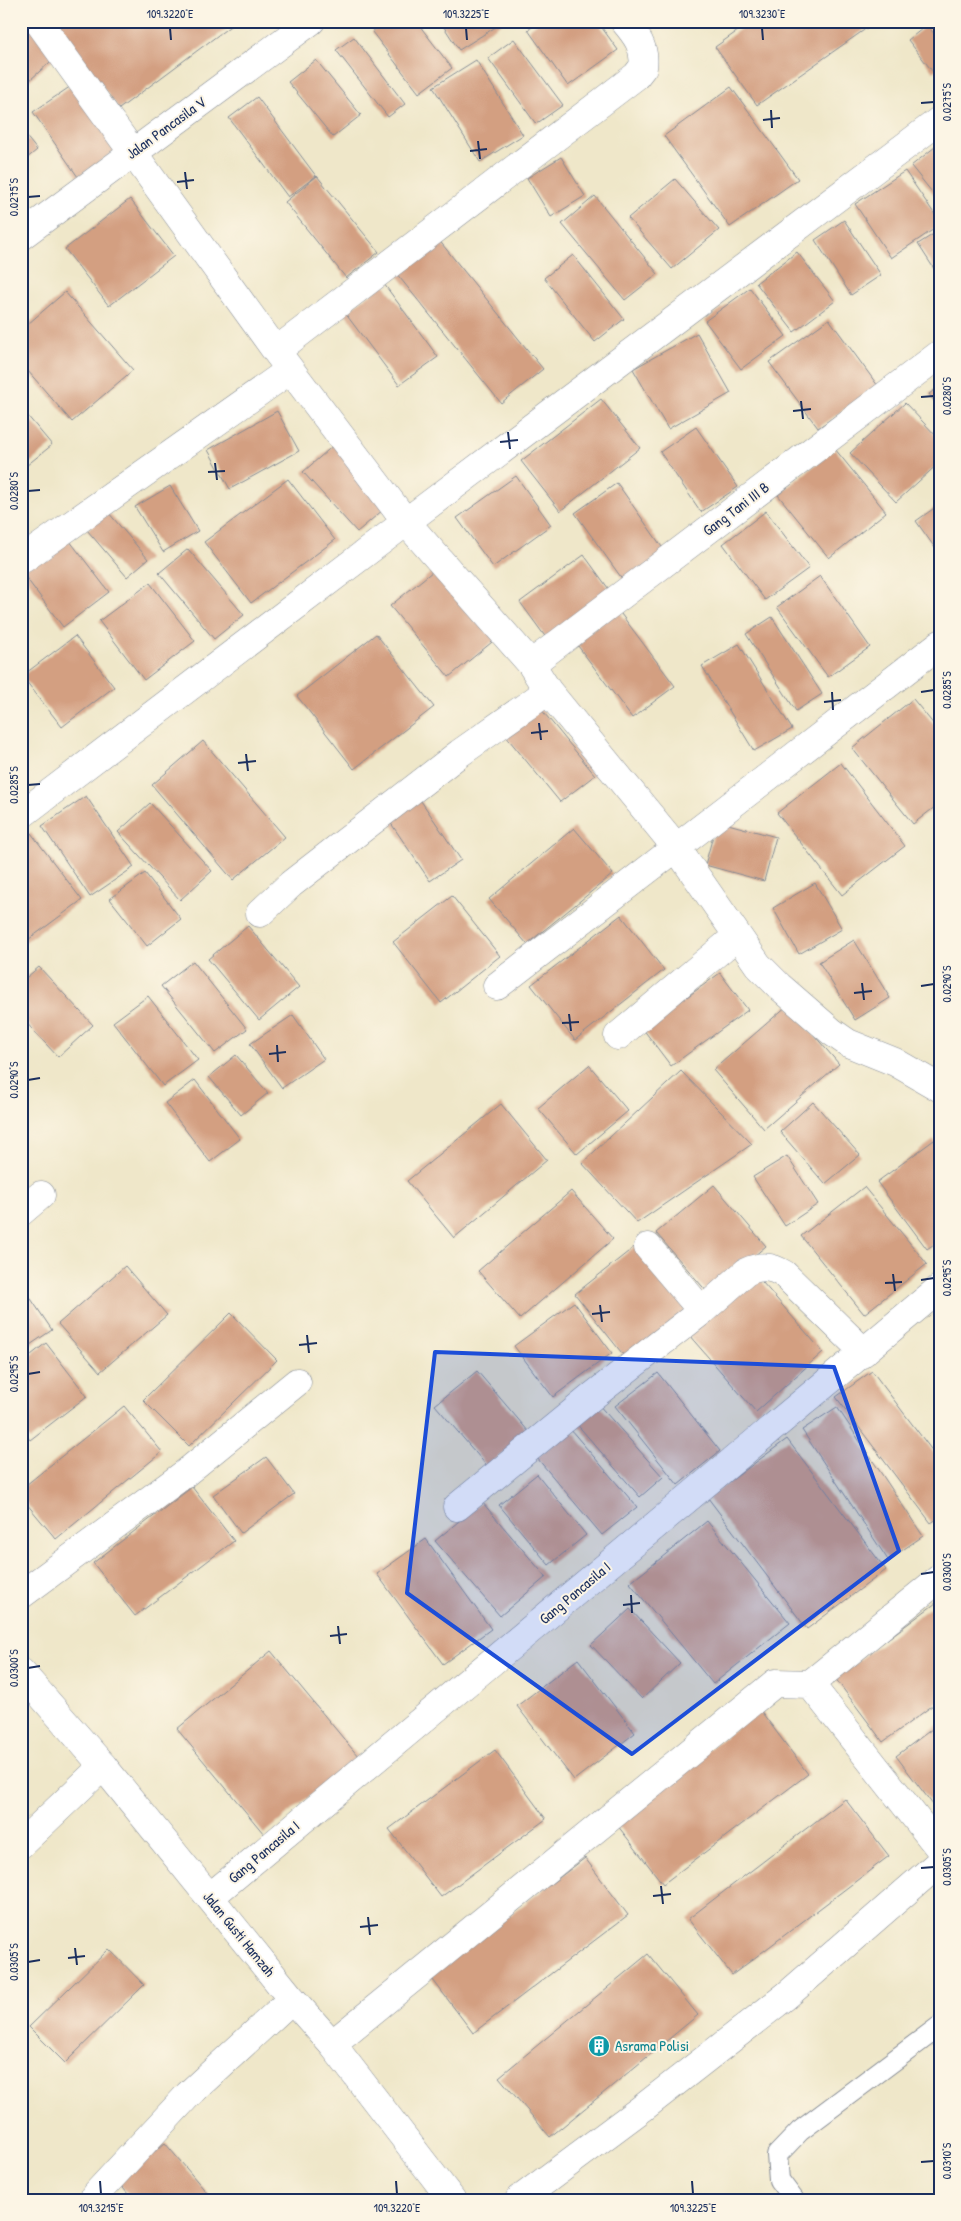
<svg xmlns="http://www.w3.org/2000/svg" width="961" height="2221" viewBox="0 0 961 2221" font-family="'Patrick Hand',sans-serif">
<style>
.building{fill:#d39f81}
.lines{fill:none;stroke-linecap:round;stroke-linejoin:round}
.service-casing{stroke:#858b94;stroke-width:22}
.minor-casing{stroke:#858b94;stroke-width:29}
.tertiary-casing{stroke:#858b94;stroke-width:29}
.service{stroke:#fff;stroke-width:20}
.minor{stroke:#fff;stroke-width:28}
.tertiary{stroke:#fff;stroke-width:28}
.marked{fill:#1d4ed8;fill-opacity:0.2;stroke:#1d4ed8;stroke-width:4;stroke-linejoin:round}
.ticks{fill:none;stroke:#1b2f5e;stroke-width:2}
.labels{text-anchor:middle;stroke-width:4;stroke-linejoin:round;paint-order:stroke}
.street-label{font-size:15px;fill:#1b2f5e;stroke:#fcf5e5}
.culture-label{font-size:15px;fill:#0d838f;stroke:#fcf5e5;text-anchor:start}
.neatline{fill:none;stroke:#1b2f5e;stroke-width:2}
.ticks-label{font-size:12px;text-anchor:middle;fill:#1b2f5e}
</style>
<rect width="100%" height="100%" fill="#fcf5e5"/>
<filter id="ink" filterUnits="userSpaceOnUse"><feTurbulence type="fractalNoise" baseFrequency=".02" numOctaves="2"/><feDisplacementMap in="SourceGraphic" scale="10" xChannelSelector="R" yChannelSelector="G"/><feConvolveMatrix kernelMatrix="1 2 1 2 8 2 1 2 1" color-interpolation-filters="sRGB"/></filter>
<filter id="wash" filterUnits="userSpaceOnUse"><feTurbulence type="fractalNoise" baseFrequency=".0096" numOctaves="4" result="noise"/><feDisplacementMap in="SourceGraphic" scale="20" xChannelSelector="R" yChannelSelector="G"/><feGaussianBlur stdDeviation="1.12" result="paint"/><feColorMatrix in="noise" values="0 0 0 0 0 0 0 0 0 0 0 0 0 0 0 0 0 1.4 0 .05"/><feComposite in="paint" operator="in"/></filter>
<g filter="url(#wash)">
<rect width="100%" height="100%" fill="#efe7c9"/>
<g id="blocks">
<path class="building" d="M21,21H27L58,55L21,88Z
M53,21H237L119,109Z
M385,21H416L452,68L419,93L372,32Z
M440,21H501L502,23L459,50Z
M540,21H597L618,50L568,86L528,30Z
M752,21H877L757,105L715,47Z
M927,25L940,41V67L933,72L908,40Z
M354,37L405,104L388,117L336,50Z
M514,39L563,105L536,124L488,58Z
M316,60L361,115L333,137L288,82Z
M476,60L523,135L480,162L433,87Z
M74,84L119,148L78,177L33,112Z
M731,87L798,179L730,227L664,136Z
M257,97L316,176L288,197L229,118Z
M21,130L37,150L21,163Z
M940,143V202L911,166Z
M561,157L585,196L551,217L527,178Z
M905,171L940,222V225L891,258L855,204Z
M317,176L379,252L346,278L285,202Z
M675,179L719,230L672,269L628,218Z
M595,196L658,274L625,300L562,224Z
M130,199L174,256L109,306L65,249Z
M844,220L881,275L851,295L815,240Z
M940,230V278L918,244Z
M438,239L543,369L501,403L396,273Z
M797,252L835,301L794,332L756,283Z
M573,255L624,319L595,342L544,278Z
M384,284L438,357L399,385L345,313Z
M750,288L786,336L741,369L705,321Z
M65,292L133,370L72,422L21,363V330Z
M829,319L878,386L818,428L769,362Z
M697,333L731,393L668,429L633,369Z
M940,386V409L929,394Z
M601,399L640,448L560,511L521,461Z
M905,403L940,440V462L896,502L850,453Z
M21,408L52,445L21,470Z
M277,411L299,451L230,489L208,450Z
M696,427L738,487L701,512L660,452Z
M336,443L390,504L357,532L303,472Z
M835,449L886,512L829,558L778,495Z
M516,476L551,525L493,567L457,518Z
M288,479L335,540L251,603L204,542Z
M617,483L669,557L628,587L575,513Z
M170,486L198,531L163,552L135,507Z
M940,504V555L916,521Z
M766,511L809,568L765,600L723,544Z
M108,512L148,559L127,577L87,530Z
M66,536L109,592L63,627L21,571Z
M188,549L244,615L214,639L159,573Z
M584,555L611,592L547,639L520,602Z
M438,567L497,638L449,677L390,606Z
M820,576L870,647L828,677L777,607Z
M150,583L195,641L144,680L99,621Z
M618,610L675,686L632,718L575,642Z
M772,617L822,694L796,711L746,634Z
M376,634L434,707L354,769L297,696Z
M75,636L114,687L62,727L22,676Z
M739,644L792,729L754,751L702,666Z
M913,699L940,732V803L913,824L852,748Z
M540,708L595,775L560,802L505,735Z
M203,741L285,837L233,880L152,785Z
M841,763L905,846L842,895L777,813Z
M417,795L461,860L430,881L386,816Z
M86,796L134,867L90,897L42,826Z
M150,803L212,871L180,900L118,832Z
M717,821L776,837L764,881L705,865Z
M574,828L613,874L527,944L489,899Z
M31,833L82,900L21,945V841Z
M145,873L181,919L147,946L110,899Z
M815,883L842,929L799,954L773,908Z
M452,896L500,956L441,1003L393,942Z
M621,915L664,970L575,1040L531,985Z
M248,926L299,987L259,1020L208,959Z
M854,940L890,998L855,1020L819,962Z
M193,961L247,1029L215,1053L161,986Z
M39,967L93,1025L58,1057L21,1017V982Z
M720,973L748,1010L671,1066L643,1029Z
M148,996L198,1060L163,1086L113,1022Z
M788,1005L839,1064L764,1129L713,1070Z
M293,1015L324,1059L282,1088L250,1044Z
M236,1055L268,1093L241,1115L209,1077Z
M589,1065L628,1111L577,1154L538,1108Z
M681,1071L752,1144L637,1223L582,1163Z
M195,1080L240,1139L210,1162L165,1103Z
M813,1102L860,1155L825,1184L780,1132Z
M501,1104L547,1160L454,1238L407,1181Z
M934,1140L940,1148V1240L927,1249L877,1182Z
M787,1156L818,1204L785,1226L753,1177Z
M714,1185L766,1246L709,1294L656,1233Z
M864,1187L927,1264L864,1314L801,1236Z
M571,1191L613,1239L520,1319L478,1271Z
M638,1244L692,1313L629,1362L575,1294Z
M125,1266L167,1315L100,1372L58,1324Z
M756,1275L823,1352L756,1412L688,1334Z
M21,1284L52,1330L21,1351Z
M574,1302L612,1353L553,1397L514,1346Z
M231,1313L277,1360L189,1446L143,1400Z
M46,1343L87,1396L30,1440L21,1429V1363Z
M477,1371L529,1432L487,1466L435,1405Z
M872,1371L940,1461V1517L931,1523L836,1397Z
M658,1373L720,1451L678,1485L615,1406Z
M597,1403L663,1477L640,1497L575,1422Z
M124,1406L162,1452L56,1539L21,1497V1489Z
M837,1407L923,1536L888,1560L802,1430Z
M570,1429L637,1507L602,1535L537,1458Z
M787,1439L886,1570L807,1629L708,1498Z
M266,1457L294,1494L241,1533L213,1495Z
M537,1474L586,1535L549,1565L499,1505Z
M192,1487L234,1541L135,1616L93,1563Z
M482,1502L546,1577L500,1616L435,1541Z
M707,1521L790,1623L713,1684L630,1583Z
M426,1539L491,1629L443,1664L377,1574Z
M940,1600V1700L883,1742L835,1678Z
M630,1609L680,1663L642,1699L591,1645Z
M271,1651L358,1756L264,1834L177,1729Z
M578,1659L635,1733L574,1780L517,1706Z
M760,1710L808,1774L663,1884L614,1821Z
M940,1723V1814L896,1756Z
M495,1750L546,1819L441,1897L389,1829Z
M845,1799L889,1856L732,1975L688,1919Z
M585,1858L628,1915L473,2033L430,1976Z
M109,1949L144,1985L65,2063L29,2027Z
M648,1954L698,2015L550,2137L499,2077Z
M165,2143L213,2200H133L118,2182Z"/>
</g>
</g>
<g filter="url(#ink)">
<use href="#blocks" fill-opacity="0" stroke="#858b94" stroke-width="1"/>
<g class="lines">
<g class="service-casing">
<path id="service" d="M794,2200L779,2180L777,2155L800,2131L940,2026"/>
</g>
<g class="minor-casing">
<path id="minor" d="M38,21L276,351L406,522L531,664L548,691L676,847L758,965L779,986L832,1032L848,1043L895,1062L940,1088
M21,236L311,21
M276,351L636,76L643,67C646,48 636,35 624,21
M23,559L290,370
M531,664L940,354
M21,815L406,522L940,120
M260,913L291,884L460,753L548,691
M497,986L940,644
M618,1036L737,936
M21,1212L41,1195
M648,1247L702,1311
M457,1507L594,1395L702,1311L746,1272C761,1265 771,1266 784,1274L864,1352
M21,1595L183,1475L297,1382
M810,1684L940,1849
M21,1844L103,1766
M210,1897L940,1288
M332,2044L775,1683L810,1684L940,1578
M94,2200L95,2195L188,2095L292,1999
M519,2200L644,2107L786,1996L940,1862"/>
</g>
<g class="tertiary-casing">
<path id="tertiary" d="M21,1672L103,1766L292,1999L332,2044L452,2200"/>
</g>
<use href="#service" class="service"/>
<use href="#minor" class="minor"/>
<use href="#tertiary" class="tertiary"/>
</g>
</g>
<path class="marked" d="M435,1352L834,1367L899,1551L632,1754L407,1593Z"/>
<path class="ticks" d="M170,28L171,40M466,28L467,40M762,28L763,40M921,103L934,102M771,110L772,128M763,120L780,118M478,141L480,159M470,151L487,149M185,172L187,189M177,182L194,180M28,197L40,196M921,397L934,396M801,401L803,419M793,411L811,409M508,432L510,449M500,442L518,440M215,463L217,480M208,472L225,471M28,491L40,490M832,692L833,710M921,692L934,690M824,702L841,700M539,723L541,740M531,733L548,731M246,754L248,771M238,763L256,761M28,785L40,784M862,983L864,1000M921,986L934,984M854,993L872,991M569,1014L571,1031M562,1023L579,1022M277,1045L278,1062M269,1054L286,1052M28,1080L40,1078M893,1274L895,1291M921,1280L934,1278M885,1283L902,1282M600,1305L602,1322M592,1314L610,1312M307,1335L309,1353M299,1345L317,1343M28,1374L40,1372M921,1574L934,1572M631,1595L632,1613M623,1605L640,1603M338,1626L340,1644M330,1636L347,1634M28,1668L40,1666M921,1868L934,1867M661,1886L663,1904M653,1896L671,1894M368,1917L370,1935M360,1927L378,1925M75,1948L77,1965M68,1958L85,1956M28,1962L40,1960M921,2162L934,2161M100,2181L101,2194M396,2181L397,2194M692,2181L693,2194"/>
<defs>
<g id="building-disc" transform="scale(1.125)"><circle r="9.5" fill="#0f9aa8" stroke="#fcf5e5"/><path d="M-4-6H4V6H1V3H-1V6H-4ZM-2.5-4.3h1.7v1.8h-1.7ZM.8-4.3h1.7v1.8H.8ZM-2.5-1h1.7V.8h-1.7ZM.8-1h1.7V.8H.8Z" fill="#fff"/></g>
</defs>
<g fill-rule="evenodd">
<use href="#building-disc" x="599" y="2046"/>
</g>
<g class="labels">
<g class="street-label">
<text transform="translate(166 128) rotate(-36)" y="5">Jalan Pancasila V</text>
<text transform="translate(736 509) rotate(-37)" y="5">Gang Tani III B</text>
<text transform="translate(575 1593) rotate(-40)" y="5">Gang Pancasila I</text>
<text transform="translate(264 1852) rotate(-40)" y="5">Gang Pancasila I</text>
<text transform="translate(239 1934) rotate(51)" y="5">Jalan Gusti Hamzah</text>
</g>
<g class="culture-label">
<text x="615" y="2051">Asrama Polisi</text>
</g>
</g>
<rect width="961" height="2221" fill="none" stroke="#fcf5e5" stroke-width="55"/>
<rect x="28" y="28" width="906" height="2166" class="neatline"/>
<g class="ticks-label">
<text x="170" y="18">109.3220°E</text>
<text x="466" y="18">109.3225°E</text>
<text x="762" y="18">109.3230°E</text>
<text transform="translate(947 102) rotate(-90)" y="4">0.0275°S</text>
<text transform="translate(14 197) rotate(-90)" y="4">0.0275°S</text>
<text transform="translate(947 396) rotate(-90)" y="4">0.0280°S</text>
<text transform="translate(14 491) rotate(-90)" y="4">0.0280°S</text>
<text transform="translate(947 690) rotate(-90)" y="4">0.0285°S</text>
<text transform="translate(14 785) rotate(-90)" y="4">0.0285°S</text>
<text transform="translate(947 984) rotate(-90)" y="4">0.0290°S</text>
<text transform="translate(14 1080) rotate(-90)" y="4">0.0290°S</text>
<text transform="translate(947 1278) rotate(-90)" y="4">0.0295°S</text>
<text transform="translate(14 1374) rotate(-90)" y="4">0.0295°S</text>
<text transform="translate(947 1572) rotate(-90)" y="4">0.0300°S</text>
<text transform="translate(14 1668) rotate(-90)" y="4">0.0300°S</text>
<text transform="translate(947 1867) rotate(-90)" y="4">0.0305°S</text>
<text transform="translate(14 1962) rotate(-90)" y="4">0.0305°S</text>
<text transform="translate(947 2161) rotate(-90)" y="4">0.0310°S</text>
<text x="101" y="2212">109.3215°E</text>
<text x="397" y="2212">109.3220°E</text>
<text x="693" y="2212">109.3225°E</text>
</g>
</svg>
